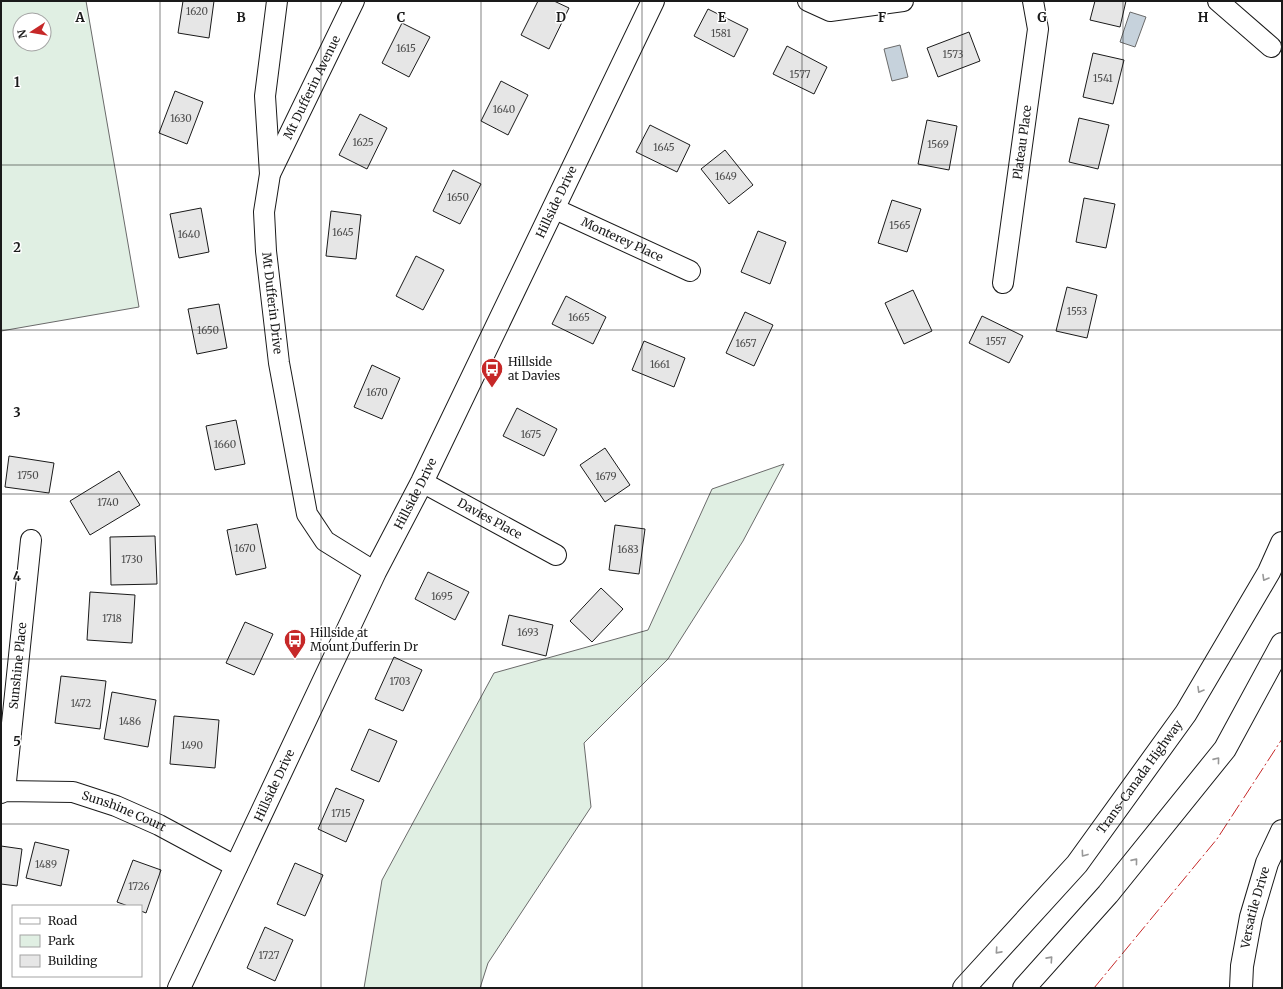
<svg xmlns="http://www.w3.org/2000/svg" width="1283" height="989" viewBox="0 0 1283 989" font-family="Merriweather,serif">
<style>
.green{fill:#e0efe3;stroke:#6a6a6a;fill-rule:evenodd}
.water{fill:#c6d2dc;stroke:#6a6a6a}
.building{fill:#e6e6e6;stroke:#1a1a1a}
.lines{fill:none;stroke-linecap:round;stroke-linejoin:round}
.street-casing{stroke:#1a1a1a;stroke-width:22}
.secondary-casing{stroke:#1a1a1a;stroke-width:24}
.highway-casing{stroke:#1a1a1a;stroke-width:24}
.street{stroke:#fff;stroke-width:20}
.secondary{stroke:#fff;stroke-width:22}
.highway{stroke:#fff;stroke-width:22}
.power{stroke:#c62828;stroke-width:1;stroke-dasharray:14 3 2 3;stroke-linecap:butt}
.oneway{stroke:#989898}
.grid{fill:none;stroke:#1a1a1a;stroke-width:1;stroke-opacity:0.55}
.labels{text-anchor:middle;stroke-width:3;stroke-linejoin:round;paint-order:stroke}
.number-label{font-size:10px;fill:#4d4d4d}
.street-label{font-size:12px;fill:#1a1a1a;stroke:#fff}
.poi-label{font-size:12px;fill:#1a1a1a;stroke:#fff;text-anchor:start}
.grid-label{font-size:13px;text-anchor:middle;font-weight:bold;fill:#1a1a1a;stroke:#fff;stroke-width:3;stroke-linejoin:round;paint-order:stroke}
</style>
<rect width="100%" height="100%" fill="#fff"/>
<path class="green" d="M1,1H86L139,307L1,331ZM20,20H44V44H20Z
M784,464L743,541L668,659L584,743L591,807L488,963L480,988H364L382,880L494,673L648,630L712,489Z"/>
<path class="water" d="M1130,12L1146,17L1135,47L1120,42Z
M900,45L908,77L892,81L884,49Z"/>
<path class="building" d="M183,1H214L209,38L178,33Z
M538,1H554L569,8L549,49L521,35Z
M1095,1H1126L1120,27L1090,20Z
M708,9L748,29L734,57L694,36Z
M402,23L430,37L409,77L382,63Z
M969,32L980,61L938,77L927,48Z
M787,46L827,67L814,94L773,74Z
M1093,53L1124,60L1113,104L1083,97Z
M501,81L528,95L508,135L481,121Z
M175,91L203,102L187,144L159,133Z
M360,114L387,128L367,169L339,155Z
M1079,118L1109,125L1098,169L1069,162Z
M927,120L957,126L949,170L918,164Z
M650,125L690,145L677,172L636,152Z
M725,150L753,185L729,204L701,169Z
M453,170L481,184L460,224L433,211Z
M1084,198L1115,204L1106,248L1076,242Z
M892,200L921,209L907,252L878,243Z
M201,208L209,252L179,258L170,214Z
M331,211L361,215L356,259L326,256Z
M758,231L786,242L770,284L741,272Z
M416,256L444,270L423,310L396,296Z
M1067,287L1097,295L1087,338L1056,331Z
M913,290L932,331L904,344L885,303Z
M566,296L606,317L593,344L552,324Z
M219,304L227,348L197,354L188,309Z
M745,312L773,325L754,366L726,353Z
M982,316L1023,336L1009,363L969,343Z
M644,341L685,358L674,387L632,370Z
M372,365L400,378L382,419L354,407Z
M517,408L557,429L544,456L503,436Z
M236,420L245,464L215,470L206,426Z
M605,448L630,485L605,502L580,465Z
M9,456L54,463L49,493L5,487Z
M119,471L140,505L90,535L70,501Z
M257,524L266,568L236,575L227,530Z
M615,525L645,529L639,574L609,570Z
M155,536L157,584L111,585L110,537Z
M428,572L469,592L455,620L415,599Z
M601,588L623,609L592,642L570,621Z
M90,592L135,595L132,643L87,640Z
M509,615L553,625L546,656L502,645Z
M245,622L273,634L254,675L226,663Z
M394,657L422,670L403,711L375,699Z
M61,676L106,681L100,729L55,723Z
M112,692L156,700L148,747L104,739Z
M174,716L219,720L215,768L170,764Z
M369,729L397,741L379,782L351,770Z
M336,788L364,800L346,842L318,829Z
M35,842L69,850L61,886L26,878Z
M1,846L22,849L17,886L1,884Z
M133,860L161,870L146,913L141,911V906H128L117,902Z
M295,863L323,875L305,916L277,904Z
M265,927L293,940L275,981L247,968Z"/>
<g class="lines">
<g class="street-casing">
<g id="street">
<path id="s1" d="M277,1L265,96L270,174L264,212L266,251L279,363L307,514L325,541L375,572"/>
<path d="M808,1L830,11L903,1"/>
<path d="M1218,1L1271,47"/>
<path id="s2" d="M271,172L354,1"/>
<path id="s3" d="M553,208L690,271"/>
<path id="s4" d="M1003,283L1038,29L1033,1"/>
<path id="s5" d="M422,482L556,555"/>
<path id="s6" d="M5,791L31,540"/>
<path id="s7" d="M1,793L5,791L73,792L116,806L159,825L237,867"/>
</g>
</g>
<g class="secondary-casing">
<g id="secondary">
<path id="s8" d="M179,988L375,572L422,482L653,1"/>
<path id="s9" d="M1241,988L1242,966L1251,917L1267,863L1282,831"/>
</g>
</g>
<g class="highway-casing">
<g id="highway">
<path id="s10" d="M964,988L1077,864L1186,713L1269,572L1282,543"/>
<path d="M1024,988L1108,894L1225,749L1282,644"/>
</g>
</g>
<use href="#street" class="street"/>
<use href="#secondary" class="secondary"/>
<use href="#highway" class="highway"/>
<path class="power" d="M1094,988L1217,839L1282,739"/>
</g>
<defs><path id="oneway-chevron" d="M-2-3.5L2.5 0L-2 3.5" fill="none" stroke-width="1.6" stroke-linecap="round" stroke-linejoin="round"/></defs>
<g class="oneway">
<use href="#oneway-chevron" transform="translate(1265 578) rotate(120)"/>
<use href="#oneway-chevron" transform="translate(1200 690) rotate(120)"/>
<use href="#oneway-chevron" transform="translate(1217 760) rotate(-51)"/>
<use href="#oneway-chevron" transform="translate(1084 854) rotate(126)"/>
<use href="#oneway-chevron" transform="translate(1135 861) rotate(-51)"/>
<use href="#oneway-chevron" transform="translate(998 951) rotate(132)"/>
<use href="#oneway-chevron" transform="translate(1050 959) rotate(-48)"/>
</g>
<path class="grid" d="M160,1V988M321,1V988M481,1V988M642,1V988M802,1V988M962,1V988M1123,1V988M1,165H1282M1,330H1282M1,494H1282M1,659H1282M1,824H1282"/>
<defs>
<g id="bus-pin" transform="scale(1.15)"><path d="M0 17L-7.5 6A9.5 9.5 0 1 1 7.5 6Z" fill="#c62828" stroke="#fff"/><path d="M-5-6H5V4H4V6H2V4H-2V6H-4V4H-5ZM-3.5-4V0h7V-4ZM-3.5 1.2v1.5H-2V1.2ZM2 1.2v1.5H3.5V1.2Z" fill="#fff"/></g>
</defs>
<g fill-rule="evenodd">
<use href="#bus-pin" x="492" y="369"/>
<use href="#bus-pin" x="295" y="640"/>
</g>
<g class="labels">
<g class="number-label">
<text x="197" y="15">1620</text>
<text x="721" y="37">1581</text>
<text x="406" y="52">1615</text>
<text x="953" y="58">1573</text>
<text x="800" y="78">1577</text>
<text x="1103" y="82">1541</text>
<text x="504" y="113">1640</text>
<text x="181" y="122">1630</text>
<text x="363" y="146">1625</text>
<text x="938" y="148">1569</text>
<text x="664" y="151">1645</text>
<text x="726" y="180">1649</text>
<text x="458" y="201">1650</text>
<text x="900" y="229">1565</text>
<text x="343" y="236">1645</text>
<text x="189" y="238">1640</text>
<text x="1077" y="315">1553</text>
<text x="579" y="321">1665</text>
<text x="208" y="334">1650</text>
<text x="996" y="345">1557</text>
<text x="746" y="347">1657</text>
<text x="660" y="368">1661</text>
<text x="377" y="396">1670</text>
<text x="531" y="438">1675</text>
<text x="225" y="448">1660</text>
<text x="28" y="479">1750</text>
<text x="606" y="480">1679</text>
<text x="108" y="506">1740</text>
<text x="245" y="552">1670</text>
<text x="628" y="553">1683</text>
<text x="132" y="563">1730</text>
<text x="442" y="600">1695</text>
<text x="112" y="622">1718</text>
<text x="528" y="636">1693</text>
<text x="400" y="685">1703</text>
<text x="81" y="707">1472</text>
<text x="130" y="725">1486</text>
<text x="192" y="749">1490</text>
<text x="341" y="817">1715</text>
<text x="46" y="868">1489</text>
<text x="139" y="890">1726</text>
<text x="269" y="959">1727</text>
</g>
<g class="street-label">
<text dy="4" stroke="none"><textPath href="#s2" startOffset="94">Mt Dufferin Avenue</textPath></text>
<text dy="4" stroke="none"><textPath href="#s4" startOffset="142">Plateau Place</textPath></text>
<text dy="4" stroke="none"><textPath href="#s8" startOffset="872">Hillside Drive</textPath></text>
<text dy="4" stroke="none"><textPath href="#s3" startOffset="76">Monterey Place</textPath></text>
<text dy="4" stroke="none"><textPath href="#s1" startOffset="304">Mt Dufferin Drive</textPath></text>
<text dy="4" stroke="none"><textPath href="#s8" startOffset="548">Hillside Drive</textPath></text>
<text dy="4" stroke="none"><textPath href="#s5" startOffset="77">Davies Place</textPath></text>
<text dy="4" stroke="none"><textPath href="#s6" startOffset="126">Sunshine Place</textPath></text>
<text dy="4" stroke="none"><textPath href="#s10" startOffset="275">Trans-Canada Highway</textPath></text>
<text dy="4" stroke="none"><textPath href="#s8" startOffset="224">Hillside Drive</textPath></text>
<text dy="4" stroke="none"><textPath href="#s7" startOffset="127">Sunshine Court</textPath></text>
<text dy="4" stroke="none"><textPath href="#s9" startOffset="82">Versatile Drive</textPath></text>
</g>
<g class="poi-label">
<text x="508" y="366">Hillside<tspan x="508" dy="14">at Davies</tspan></text>
<text x="310" y="637">Hillside at<tspan x="310" dy="14">Mount Dufferin Dr</tspan></text>
</g>
</g>
<g class="grid-label">
<text x="80" y="22">A</text>
<text x="241" y="22">B</text>
<text x="401" y="22">C</text>
<text x="561" y="22">D</text>
<text x="722" y="22">E</text>
<text x="882" y="22">F</text>
<text x="1042" y="22">G</text>
<text x="1203" y="22">H</text>
<text x="17" y="87">1</text>
<text x="17" y="252">2</text>
<text x="17" y="417">3</text>
<text x="17" y="581">4</text>
<text x="17" y="746">5</text>
</g>
<rect width="1283" height="989" fill="none" stroke="#1a1a1a" stroke-width="4"/>
<rect x="12" y="905" width="130" height="72" fill="#ffffff" stroke="#a3a3a3"/>
<rect x="20" y="918" width="20" height="6" fill="#ffffff" stroke="#a3a3a3"/>
<text x="48" y="925" font-size="12" fill="#1a1a1a">Road</text>
<rect x="20" y="935" width="20" height="12" fill="#e0efe3" stroke="#a3a3a3"/>
<text x="48" y="945" font-size="12" fill="#1a1a1a">Park</text>
<rect x="20" y="955" width="20" height="12" fill="#e6e6e6" stroke="#a3a3a3"/>
<text x="48" y="965" font-size="12" fill="#1a1a1a">Building</text>
<g transform="translate(32 32) rotate(258)"><circle r="19" fill="#ffffff" stroke="#a3a3a3"/>
<path d="M0-3L7 15L0 10L-7 15Z" fill="#c62828"/>
<text y="-6" font-size="11" font-weight="bold" text-anchor="middle" fill="#1a1a1a">N</text>
</g>
</svg>
